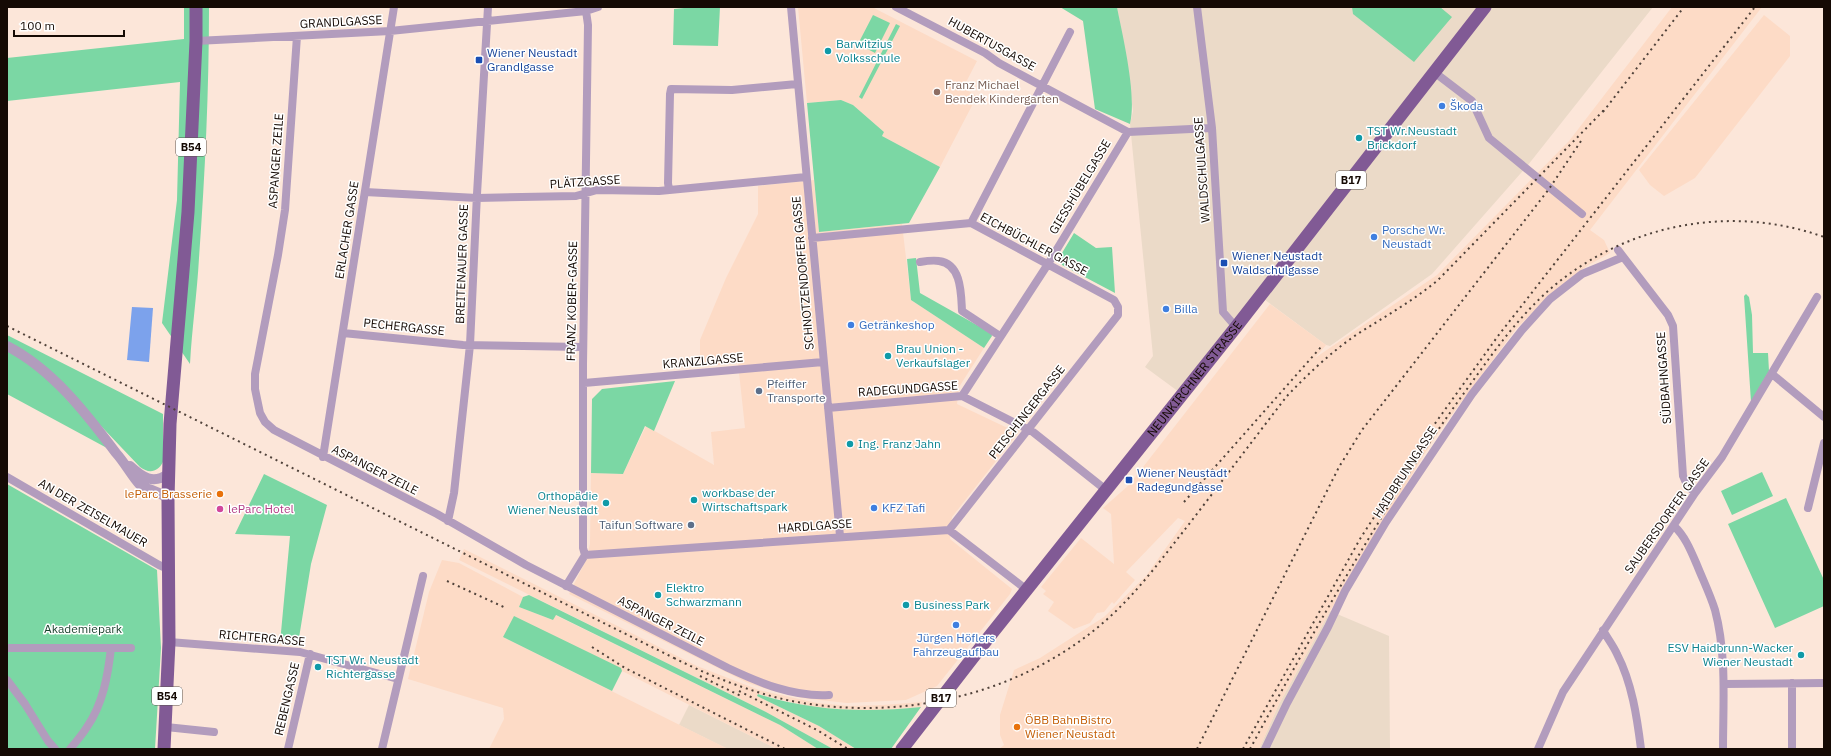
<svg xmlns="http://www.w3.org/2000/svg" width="1831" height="756" viewBox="0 0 1831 756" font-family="'IBM Plex Sans',sans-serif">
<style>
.commercial{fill:#ebdac8}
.built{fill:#fddbc6}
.green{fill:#7bd7a4}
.water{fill:#7ca2ec}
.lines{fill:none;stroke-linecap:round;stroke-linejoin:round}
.minor{stroke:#b29cbd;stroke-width:8}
.tertiary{stroke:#b29cbd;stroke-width:10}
.primary{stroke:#815a95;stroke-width:13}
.rail{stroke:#50423a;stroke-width:2;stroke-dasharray:2 4;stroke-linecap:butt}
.culture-dot{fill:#0f9aa8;stroke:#fff;stroke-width:1.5}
.transit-dot{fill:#1a4fb4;stroke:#fff;stroke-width:1.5}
.education-dot{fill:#8d6e63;stroke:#fff;stroke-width:1.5}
.shop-dot{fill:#3f7fe0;stroke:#fff;stroke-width:1.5}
.service-dot{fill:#5c6f8a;stroke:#fff;stroke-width:1.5}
.food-dot{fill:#e8710a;stroke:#fff;stroke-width:1.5}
.hotel-dot{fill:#d1479c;stroke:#fff;stroke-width:1.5}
.labels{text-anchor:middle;stroke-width:3;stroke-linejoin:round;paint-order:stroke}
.shield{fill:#fff;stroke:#5b544f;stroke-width:1}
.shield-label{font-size:11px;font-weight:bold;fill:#150a04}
.street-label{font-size:12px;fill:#150a04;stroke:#fff}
.culture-label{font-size:12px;fill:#0d838f;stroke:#fff;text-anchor:start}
.transit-label{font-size:12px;fill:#164399;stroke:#fff;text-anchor:start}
.education-label{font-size:12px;fill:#785e54;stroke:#fff;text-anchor:start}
.shop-label{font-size:12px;fill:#366cbe;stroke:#fff;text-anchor:start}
.service-label{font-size:12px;fill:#4e5e75;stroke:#fff;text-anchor:start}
.food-label{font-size:12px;fill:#c56008;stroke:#fff;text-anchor:end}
.hotel-label{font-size:12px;fill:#b23c85;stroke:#fff;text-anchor:start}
.park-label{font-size:12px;fill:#163e29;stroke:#fff}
</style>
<rect width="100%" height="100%" fill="#fce6d9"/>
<path class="commercial" d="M1117,7H1653L1528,165L1432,274L1330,346L1326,345L1261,297L1179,392L1145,367L1153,356L1130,124L1133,111L1125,52Z
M1330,611L1389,636L1390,749H1259L1279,704Z
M689,705L777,749H728L679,725Z"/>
<path class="built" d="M798,7H872L977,61L963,88L977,96L940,167L882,136L884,132L853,105L841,100L807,103Z
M1672,7H1762L1590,230L1604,240L1610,253L1587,266L1553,292L1516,329L1433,440L1330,611L1279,704L1259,749H999L1004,745L1000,735V715L1014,670L1040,658L1104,617L1146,576L1185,521L1178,518L1126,572L1135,580L1114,604L1112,602L1104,612L1097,613L1090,623L1074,629L1048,611L1054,602L1043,594L1046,591L1041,587L1081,538L1114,564L1111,514L1103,508L1129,485L1270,304L1326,345L1315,358L1437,275L1569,141Z
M1764,15L1790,36V56L1695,178L1664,196L1650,185L1639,170Z
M814,180L819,232L902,224L911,300L984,348L959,387L957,404L1018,433L952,517L950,539L1012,589L1010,594L937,686L906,700L847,703L802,698L770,690L748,683L569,594L586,560L590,544L591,473L623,474L646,426L714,465L711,432L745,428L738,363L700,367V340L726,278L758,214V186Z
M464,549L697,666L759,690L817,703L850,706L883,705L922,702L921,707L883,710H850L817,708L758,694L757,696L819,726L856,749H833L766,712L459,560Z
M442,560L459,563L523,597L519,607L553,620L555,615L780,725L818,749H777L622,671L620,668L503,637L728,749H489L504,719L503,708L408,679L429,592Z"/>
<path class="green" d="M184,7H209C209,91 205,175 199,258C197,294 192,328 190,364L162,323L177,200L180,82L7,101V58L184,39Z
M694,7H720L718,46L673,45L674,9Z
M1060,7H1117C1123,38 1137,95 1130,124L1095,109L1083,21Z
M1352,7H1440L1452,17L1414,62L1353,14Z
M873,15L890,23L875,53L858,44Z
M896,24L900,26L862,99L859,97Z
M841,100L853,105L884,132L882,136L940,167L909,223L819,232L807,103Z
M1074,233L1096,248L1112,247L1115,293L1062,265L1059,258Z
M916,258L920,293L991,333L992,336L984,348L911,300L907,259Z
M1746,294L1749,297L1752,315L1753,353H1768L1769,371L1751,402L1744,296Z
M7,335L163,414V462C158,472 149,474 140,467L81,405L7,343Z
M7,346L30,360L118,454L7,394Z
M675,381L654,431L645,426L623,474L591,473L592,399L602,389Z
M1762,472L1773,496L1732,515L1721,491Z
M264,474L327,505L311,564L298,644L280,643L290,536L235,534Z
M7,484L157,570L161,648L155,749H7Z
M1786,498L1824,580V606L1775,628L1728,524Z
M529,595L766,712L833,749H818L780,725L556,615L553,620L519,607L523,597Z
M514,616L621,668L622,671L612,691L503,637Z
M758,694C811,711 866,713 921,707L891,749H856L819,726L757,696Z"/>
<path class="water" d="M132,307L153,308L149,362L127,360Z"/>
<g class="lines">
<path class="minor" d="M791,7L840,536
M896,7L985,53L999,63L1128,132L1212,128
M1197,7L1212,128L1223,312L1236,327
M297,36L285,210L278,255L255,374V389L260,413L265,422L274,430L437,514L526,565L728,668C760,683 793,697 829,695
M196,41L390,31L586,11L598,7
M1434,72L1472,101L1489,138L1582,214
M669,190L668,183L670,94L671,89L732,90L797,84
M365,192L477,198L576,196L597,190L659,191L806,177
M971,223L1070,32
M812,238L971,223L1114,300L1118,307V315L949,530
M1618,250L1668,315L1673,326L1683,476L1687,485L1695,493
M920,262C926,261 933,260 939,261C962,264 961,295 962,311L1000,336
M343,333L463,345L583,347
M1772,374L1824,417
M584,383L823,362
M962,396L1048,264L1128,132
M828,408L962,396L1033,432L1106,490
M323,457L394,7
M7,477L159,565L168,569
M1808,508L1824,443
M448,521L454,493L470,345L477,194L488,7
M1674,526C1685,536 1691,551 1697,565C1703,580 1710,594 1715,610C1727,655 1723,703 1723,749
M585,555L949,530L1027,590
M566,586L585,555L583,548V364L588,25L586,11
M1603,630C1607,638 1613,645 1617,654C1632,683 1637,717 1641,749
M169,642L300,652L398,679
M7,648H131
M7,680L25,704L48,741L55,749
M1724,684L1824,683
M166,727L214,732
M70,749C76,742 82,735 87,727C103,704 108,675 111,648
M288,749L310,654
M382,749L423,576
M1265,749L1287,703L1328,627L1345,591L1386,522L1472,394L1522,330L1550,299L1582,274L1623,257
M1538,749L1563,692L1695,493L1722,457L1817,297
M1792,749V683"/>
<path class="tertiary" d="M7,346C52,369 86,413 116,453C125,463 131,475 140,485C149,490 161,492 168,499
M130,466C142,477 153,485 168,474"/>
<g class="primary">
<path d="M164,749L169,642L168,499L170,424L188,212L196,41V7"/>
<path id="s1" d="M902,749L981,647L1236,327L1485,7"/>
</g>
<path class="rail" d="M1603,112L1684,7
M7,326L678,660
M1184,502L1321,347
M447,581L506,608
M592,647L625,668L785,749
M674,658C710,676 748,691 787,700C902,724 1030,694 1116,611C1142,586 1164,556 1186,528C1220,484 1253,440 1287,396C1308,374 1330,353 1356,335C1384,317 1413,301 1438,280L1605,109
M700,676L743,697
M739,691L817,730L848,749
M1197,749L1339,467L1362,430L1549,189L1581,141
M1243,749L1360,539L1426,436L1498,336L1755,7
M1250,749C1315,629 1380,511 1459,400C1489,359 1519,313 1560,281C1635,222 1735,205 1824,237"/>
</g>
<g class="culture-dot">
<circle cx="828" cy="51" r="4"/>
<circle cx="1359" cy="138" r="4"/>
<circle cx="888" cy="356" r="4"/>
<circle cx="850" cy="444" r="4"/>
<circle cx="694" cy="500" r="4"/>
<circle cx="606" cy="503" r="4"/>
<circle cx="658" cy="595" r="4"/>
<circle cx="906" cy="605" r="4"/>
<circle cx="1801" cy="655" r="4"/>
<circle cx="318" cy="667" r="4"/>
</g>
<g class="transit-dot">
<rect x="475" y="56" width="8" height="8" rx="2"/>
<rect x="1220" y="259" width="8" height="8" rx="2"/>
<rect x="1125" y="476" width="8" height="8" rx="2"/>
</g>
<circle class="education-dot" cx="937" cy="92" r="4"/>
<g class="shop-dot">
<circle cx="1442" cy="106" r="4"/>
<circle cx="1374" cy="237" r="4"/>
<circle cx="1166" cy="309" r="4"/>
<circle cx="851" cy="325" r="4"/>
<circle cx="874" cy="508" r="4"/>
<circle cx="956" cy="625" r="4"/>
</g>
<g class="service-dot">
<circle cx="759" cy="391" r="4"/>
<circle cx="691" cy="525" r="4"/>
</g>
<g class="food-dot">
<circle cx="220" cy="494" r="4"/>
<circle cx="1017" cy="727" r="4"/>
</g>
<circle class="hotel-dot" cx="220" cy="509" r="4"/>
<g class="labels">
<g class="shield">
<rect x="176" y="138" width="30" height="18" rx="3"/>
<rect x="1336" y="171" width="30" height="18" rx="3"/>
<rect x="152" y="687" width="30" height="18" rx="3"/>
<rect x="926" y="689" width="30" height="18" rx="3"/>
</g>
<g class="shield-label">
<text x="191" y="151">B54</text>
<text x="1351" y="184">B17</text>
<text x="167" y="700">B54</text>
<text x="941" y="702">B17</text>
</g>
<g class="street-label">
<text transform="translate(341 22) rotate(-3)" y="4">GRANDLGASSE</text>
<text transform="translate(992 44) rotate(29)" y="4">HUBERTUSGASSE</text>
<text transform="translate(276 161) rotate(-86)" y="4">ASPANGER ZEILE</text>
<text transform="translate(1202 170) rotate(-94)" y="4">WALDSCHULGASSE</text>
<text transform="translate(585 182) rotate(-4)" y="4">PLÄTZGASSE</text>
<text transform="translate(1080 187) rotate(-59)" y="4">GIESSHÜBELGASSE</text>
<text transform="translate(347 230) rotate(-81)" y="4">ERLACHER GASSE</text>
<text transform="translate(1034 244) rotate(28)" y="4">EICHBÜCHLER GASSE</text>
<text transform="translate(462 264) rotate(-88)" y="4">BREITENAUER GASSE</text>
<text transform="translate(803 273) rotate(-95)" y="4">SCHNOTZENDORFER GASSE</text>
<text transform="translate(572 301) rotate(-89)" y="4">FRANZ KOBER-GASSE</text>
<text transform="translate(404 327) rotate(6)" y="4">PECHERGASSE</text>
<text transform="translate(703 361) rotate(-5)" y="4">KRANZLGASSE</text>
<text transform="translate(1664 378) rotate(-94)" y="4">SÜDBAHNGASSE</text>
<text dy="4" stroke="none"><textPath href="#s1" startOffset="472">NEUNKIRCHNER STRASSE</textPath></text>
<text transform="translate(908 389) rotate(-4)" y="4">RADEGUNDGASSE</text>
<text transform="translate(1027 412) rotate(-52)" y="4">PEISCHINGERGASSE</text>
<text transform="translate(375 470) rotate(27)" y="4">ASPANGER ZEILE</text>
<text transform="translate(1405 472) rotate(-57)" y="4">HAIDBRUNNGASSE</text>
<text transform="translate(93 513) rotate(30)" y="4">AN DER ZEISELMAUER</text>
<text transform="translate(1667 516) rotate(-55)" y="4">SAUBERSDORFER GASSE</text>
<text transform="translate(815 526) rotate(-4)" y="4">HARDLGASSE</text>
<text transform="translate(661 621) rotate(27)" y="4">ASPANGER ZEILE</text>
<text transform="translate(262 638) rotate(5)" y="4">RICHTERGASSE</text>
<text transform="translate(287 699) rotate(-77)" y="4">REBENGASSE</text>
</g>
<g class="culture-label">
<text x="836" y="48">Barwitzius<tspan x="836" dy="14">Volksschule</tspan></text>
<text x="1367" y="135">TST Wr.Neustadt<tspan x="1367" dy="14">Brickdorf</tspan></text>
<text x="896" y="353">Brau Union -<tspan x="896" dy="14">Verkaufslager</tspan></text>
<text x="858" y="448">Ing. Franz Jahn</text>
<text x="702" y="497">workbase der<tspan x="702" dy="14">Wirtschaftspark</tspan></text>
<text x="598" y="500" text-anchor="end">Orthopädie<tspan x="598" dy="14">Wiener Neustadt</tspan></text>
<text x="666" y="592">Elektro<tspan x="666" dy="14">Schwarzmann</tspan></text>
<text x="914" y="609">Business Park</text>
<text x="1793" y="652" text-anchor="end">ESV Haidbrunn-Wacker<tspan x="1793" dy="14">Wiener Neustadt</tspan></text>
<text x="326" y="664">TST Wr. Neustadt<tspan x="326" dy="14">Richtergasse</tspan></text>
</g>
<g class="transit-label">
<text x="487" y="57">Wiener Neustadt<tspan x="487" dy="14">Grandlgasse</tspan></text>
<text x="1232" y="260">Wiener Neustadt<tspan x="1232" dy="14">Waldschulgasse</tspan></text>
<text x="1137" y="477">Wiener Neustadt<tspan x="1137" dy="14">Radegundgasse</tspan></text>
</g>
<g class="education-label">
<text x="945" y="89">Franz Michael<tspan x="945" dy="14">Bendek Kindergarten</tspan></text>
</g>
<g class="shop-label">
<text x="1450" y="110">Škoda</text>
<text x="1382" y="234">Porsche Wr.<tspan x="1382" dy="14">Neustadt</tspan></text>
<text x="1174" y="313">Billa</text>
<text x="859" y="329">Getränkeshop</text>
<text x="882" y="512">KFZ Tafi</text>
<text x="956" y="642" text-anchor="middle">Jürgen Höflers<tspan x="956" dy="14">Fahrzeugaufbau</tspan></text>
</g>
<g class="service-label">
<text x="767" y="388">Pfeiffer<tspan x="767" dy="14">Transporte</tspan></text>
<text x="683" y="529" text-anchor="end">Taifun Software</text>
</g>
<g class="food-label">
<text x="212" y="498">leParc Brasserie</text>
<text x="1025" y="724" text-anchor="start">ÖBB BahnBistro<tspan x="1025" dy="14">Wiener Neustadt</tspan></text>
</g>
<g class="hotel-label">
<text x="228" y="513">leParc Hotel</text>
</g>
<g class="park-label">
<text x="83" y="633">Akademiepark</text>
</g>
</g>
<rect width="1831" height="756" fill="none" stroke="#150a04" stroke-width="16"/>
<path d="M14 30v6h110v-6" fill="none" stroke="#150a04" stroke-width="2"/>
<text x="20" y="30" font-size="12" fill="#150a04" stroke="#ffffff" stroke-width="3" paint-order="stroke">100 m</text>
</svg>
